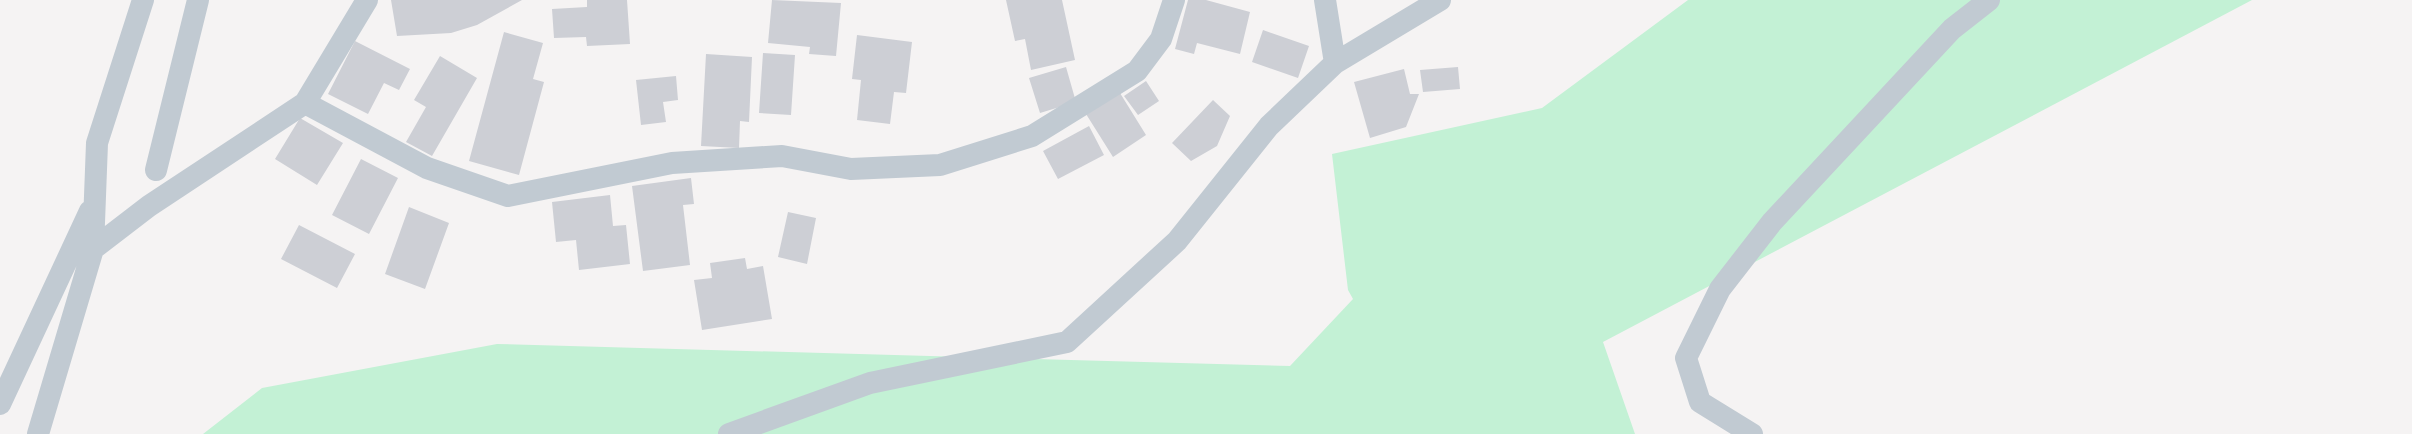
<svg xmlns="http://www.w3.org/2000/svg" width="2412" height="434" viewBox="0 0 2412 434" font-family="Cabin,sans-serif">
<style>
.green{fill:#c3f1d5}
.building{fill:#cdcfd5}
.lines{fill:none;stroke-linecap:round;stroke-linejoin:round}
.minor{stroke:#c1cad2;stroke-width:22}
</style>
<rect width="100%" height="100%" fill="#f5f3f3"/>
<path class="green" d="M1688,0H2252L1603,342L1635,434H203L262,388L497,344L1290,366L1353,299L1348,290L1332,154L1542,108Z"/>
<path class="building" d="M391,0H522L477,25L451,33L397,36Z
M587,0H627L630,44L587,46L586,37L554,38L552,9L587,7Z
M772,0L841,3L836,56L809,54L810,47L768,43Z
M1006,0H1062L1075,60L1031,70L1025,39L1015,41Z
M1188,0H1206L1250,12L1240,54L1197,43L1194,54L1175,49Z
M1263,30L1309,46L1298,78L1252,62Z
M504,32L543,43L533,79L544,82L519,175L469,161Z
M857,35L912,42L906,93L894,92L890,124L857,120L861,80L852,79Z
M355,41L410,69L399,90L384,83L368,114L328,94Z
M763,53L795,55L791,115L759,113Z
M706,54L752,57L749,122L740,121L739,148L701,146Z
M440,56L477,78L432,156L406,142L426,107L414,100Z
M1066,67L1076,102L1040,113L1029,78Z
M1458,67L1460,89L1423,92L1420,70Z
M1404,69L1410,94H1419L1406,127L1370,138L1354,82Z
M676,76L678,100L663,102L666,122L641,125L636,80Z
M1146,81L1159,101L1138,115L1124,96Z
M1120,93L1146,135L1113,157L1086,114Z
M1213,100L1230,116L1217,146L1191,161L1172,143Z
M300,118L343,143L317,185L275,159Z
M1089,126L1104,155L1058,179L1043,151Z
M361,159L398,178L369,234L332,215Z
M691,178L694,204L683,205L690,265L643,271L632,186Z
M610,195L613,226L626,225L630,264L579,270L576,240L556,242L552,202Z
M409,207L449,223L425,289L385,274Z
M788,212L816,218L807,264L778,257Z
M299,225L355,254L337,288L281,259Z
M745,258L747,269L763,266L772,319L702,330L694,280L712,278L710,263Z"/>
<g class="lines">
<path class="minor" d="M1325,0L1335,63
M305,103L427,168L508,196L672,163L782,156L851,169L940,165L1032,136L1137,71L1161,39L1174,0
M156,170L198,0
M93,249L149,206L305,103L367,0
M0,404L90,211
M38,434L93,249L97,143L143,0
M729,434L870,383L1067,342L1177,241L1269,126L1335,63L1440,0
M1752,434L1700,402L1686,358L1720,289L1772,222L1952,29L1989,0"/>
</g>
</svg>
